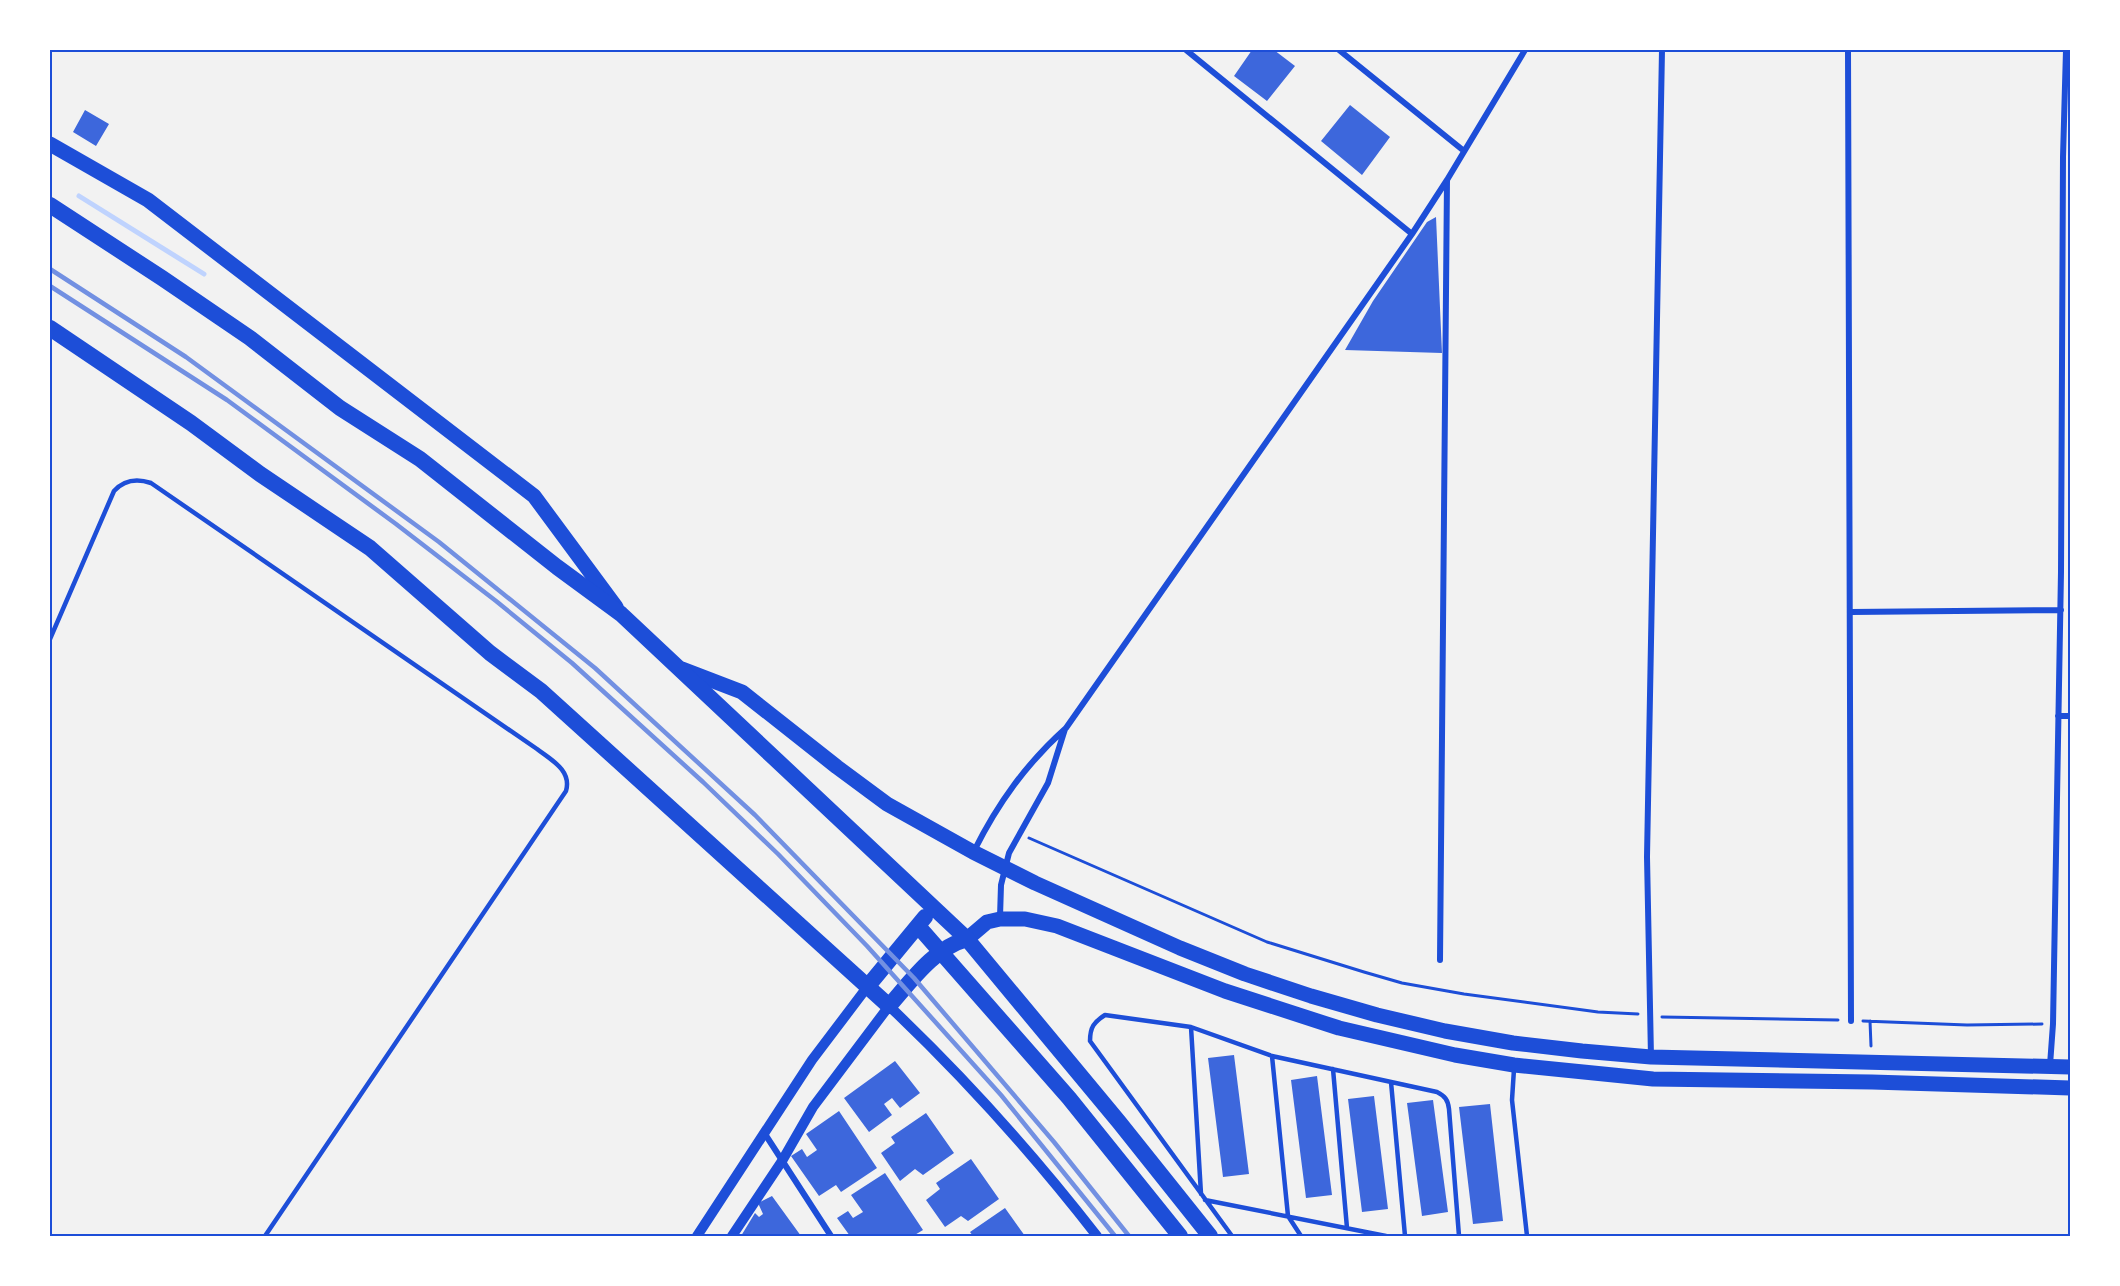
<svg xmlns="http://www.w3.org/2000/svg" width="2120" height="1286" viewBox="0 0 2120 1286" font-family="'Fira Sans',sans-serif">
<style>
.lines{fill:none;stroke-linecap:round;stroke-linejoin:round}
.stream{stroke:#bfd3fe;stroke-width:5}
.building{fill:#3d67dc}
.path{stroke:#1d4ed8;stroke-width:3}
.service{stroke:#1d4ed8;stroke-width:4.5}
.minor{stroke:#1d4ed8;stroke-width:6}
.tertiary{stroke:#1d4ed8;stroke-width:10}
.primary{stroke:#1d4ed8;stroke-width:15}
.trunk{stroke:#1d4ed8;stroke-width:16}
.rail{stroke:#7290e2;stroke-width:4.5}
.neatline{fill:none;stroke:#1d4ed8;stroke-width:2}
</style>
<rect width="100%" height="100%" fill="#f2f2f2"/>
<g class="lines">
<path class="stream" d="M79,196L204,274"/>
</g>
<path class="building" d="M1252,50H1274L1295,66L1267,101L1234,76Z
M1350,105L1390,137L1362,175L1321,141Z
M85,110L109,124L96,146L73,132Z
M1436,217L1442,353L1345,350L1373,301L1427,222Z
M1234,1055L1249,1174L1223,1177L1208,1058Z
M895,1061L920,1093L900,1108L892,1098L884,1104L892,1115L869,1132L844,1098Z
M1317,1076L1332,1195L1306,1198L1291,1080Z
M1374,1096L1388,1209L1362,1212L1348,1099Z
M1433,1100L1448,1212L1422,1216L1407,1103Z
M1490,1104L1503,1221L1473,1224L1459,1107Z
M839,1111L877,1168L841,1192L836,1185L819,1196L791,1156L802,1149L807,1157L817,1150L806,1134Z
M926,1113L954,1153L923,1175L915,1169L900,1181L881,1153L895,1143L891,1137Z
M971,1159L999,1199L968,1221L961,1216L945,1227L926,1200L940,1189L936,1183Z
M885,1173L923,1230L913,1236H850L837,1218L848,1211L853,1218L863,1212L851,1195Z
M772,1196L801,1236H741L755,1213L759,1217L763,1214L758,1203Z
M1005,1208L1025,1236H973L970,1232Z"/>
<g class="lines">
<path class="path" d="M1029,838L1267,942L1364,972L1402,983L1464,994L1598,1012L1638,1014
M1662,1017L1838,1020
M1863,1021L1967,1025L2042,1024
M1870,1021L1871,1046"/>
<path class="service" d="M50,639L114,491C124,480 136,478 151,483L537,749C551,760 572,770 566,791L265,1236
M1191,1027L1201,1194
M1272,1056L1288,1216L1301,1236
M1333,1069L1347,1228
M1514,1069L1512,1100L1527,1236
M1391,1082L1405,1236
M1205,1200L1386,1236
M1232,1236L1090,1041C1090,1027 1094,1022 1105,1015L1191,1027L1272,1056L1437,1092C1445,1096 1448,1100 1449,1109L1459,1236"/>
<path class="minor" d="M1186,50L1412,234
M1339,50L1464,151
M1848,50L1851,1021
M1851,612L2061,610
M2058,716H2070
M974,851C998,803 1026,764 1066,728L1412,234L1447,180L1525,50
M1000,917L1001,885L1009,853L1048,783L1065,729
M1440,960L1447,180
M1651,1057L1647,857L1662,50
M2050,1065L2053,1024L2061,572L2063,157L2066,50
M765,1134L831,1236"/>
<path class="tertiary" d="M697,1236L812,1060L868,986
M732,1236L782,1161L813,1107L889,1006C964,1077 1034,1155 1097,1236"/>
<path class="primary" d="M50,144L148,200L534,496L616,607
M682,669L742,692L837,767L887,804L973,852L1035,883L1180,948L1245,974L1311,996L1377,1015L1445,1031L1513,1043L1582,1051L1651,1057L2070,1067
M967,939L987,922L1000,919H1025L1057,926L1225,991L1339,1028L1455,1055L1514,1065L1653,1079L1872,1082L2070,1088"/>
<path class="trunk" d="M50,205L162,278L250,338L340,408L420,459L557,567L621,614L967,939L1119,1122L1210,1236
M50,328L191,423L260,474L370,548L490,653L541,691L889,1006C911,981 934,948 967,939
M918,926L1069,1098L1180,1236
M868,986L925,917"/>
<path class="rail" d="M50,269L186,357L439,542L595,668L755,815L914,978L1054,1142L1129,1236
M50,286L227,400L396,524L496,601L572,663L703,782L778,854L867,946L1001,1095L1115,1236"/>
</g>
<rect width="2120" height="1286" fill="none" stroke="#ffffff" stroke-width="102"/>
<rect x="51" y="51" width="2018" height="1184" class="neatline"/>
</svg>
